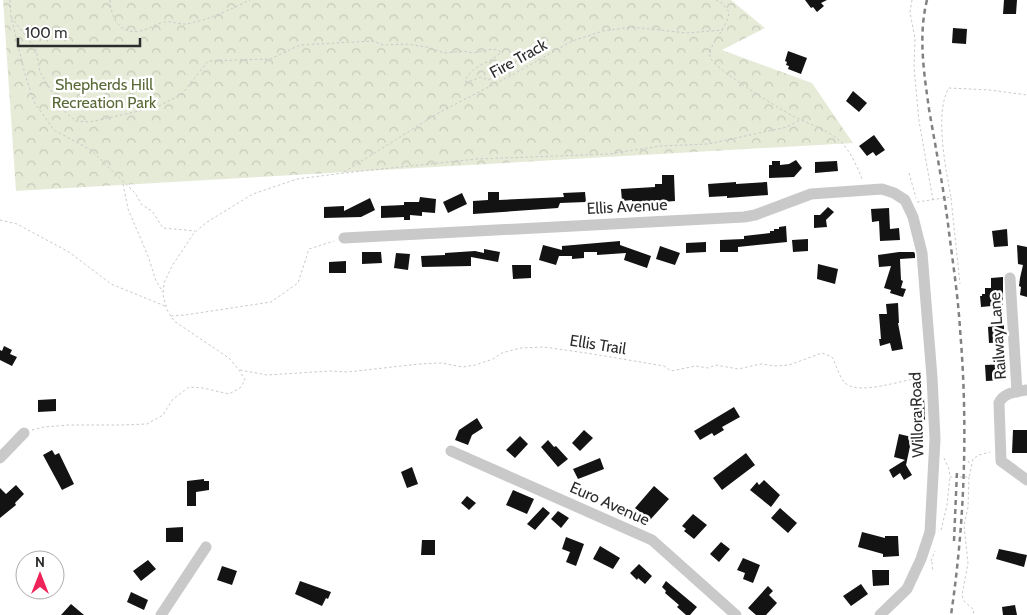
<svg xmlns="http://www.w3.org/2000/svg" width="1027" height="615" font-family="Cabin,sans-serif">
	<defs>
		<pattern id="park-crowns" width="20" height="18" patternUnits="userSpaceOnUse" patternTransform="scale(1.25)"><rect width="20" height="18" fill="#e6ebd8"/><path d="M2 6a3 3 0 1 1 6 0M12 15a3 3 0 1 1 6 0" fill="none" stroke="#c5caba"/></pattern>
	</defs>
	<rect width="100%" height="100%" fill="#fff"/>
	<path fill="url(#park-crowns)" d="M3,0h728l34,28 -43,22 90,33 41,60 -837,48z"/>
	<path fill="#131313" d="M805,0h22l-6,3 3,3 -7,6 -4,-5 -2,1z
		M1004,0h13l-1,14h-13z
		M953,28l14,1 -1,15 -14,-1z
		M788,51l19,7 -6,16 -13,-5 1,-3 -3,-1 1,-3 -2,-1z
		M853,91l14,12 -8,9 -13,-11z
		M874,135l11,15 -9,6 -3,-4 -6,4 -8,-10z
		M796,160l6,8 -8,9 -25,1v-13h3v-4h8v4l9,-1z
		M837,161l1,10 -23,2v-11z
		M662,175h12l1,26 -38,3v-3l-5,1v-2l-10,1 -1,-12 34,-2v-3h7z
		M736,182v2l31,-2 1,13 -41,3v-2l-18,1 -1,-13z
		M488,192h11v8l65,-3 -1,-4 22,-1 1,10 -26,1 -2,5 -85,6v-13l15,-1z
		M462,193l5,11 -19,9 -5,-11z
		M420,197l16,2 -1,14 -13,-1v4l-12,-1v5h-6v-3l-23,1v-12l23,-1v-3h15z
		M370,198l5,12 -14,7 -37,1v-11l20,-1v5z
		M828,207l6,5 -8,8 1,7 -13,1v-13h6z
		M889,208l1,21 9,-1 1,12 -20,1 -1,-20 -7,1 -1,-13z
		M786,226l1,16 -49,5v5h-18v-12l24,-1v-3l26,-3v-2h4v-2h5v-2z
		M1007,229l1,17 -14,1 -2,-16z
		M808,239v12l-15,1 -1,-12z
		M620,241v4l31,11 -4,12 -23,-8 2,-7 -29,2v-3h-13v6l-12,1v-3h-13l-3,9 -17,-5 4,-15 19,5v-4z
		M706,242v10l-20,1v-10z
		M1017,245l10,2v50l-7,-2 1,-8 -2,-1 1,-8 3,-13 -5,-1z
		M660,246l20,7 -5,12 -19,-6z
		M484,249l16,3 -2,10 -27,-5v9l-49,1 -1,-11 24,-1v-2l30,-2 9,2z
		M362,252h19l1,11 -20,1z
		M899,252h15l1,2v4l-15,1 1,21 2,1 -2,7 5,1 -3,8 -13,-4 1,-3 -7,-2 7,-22 -12,1 -1,-12z
		M396,253l14,1 -2,16 -14,-2z
		M346,261v12h-17v-11z
		M818,264l20,5 -3,15 -18,-5z
		M512,265h19v13l-18,1z
		M1003,277v28l-22,2 -1,-11h2v-2h3v-6h6v-10z
		M898,303l1,20h-1l5,26 -11,2 -2,-8 -10,3 -1,-7h2l-2,-25h8l-1,-10z
		M1004,320v22l-15,1 -1,-16 4,-1v-5z
		M4,346l8,4 -2,4 7,3 -5,9 -12,-6v-10l2,1z
		M1005,364v16l-19,1 -1,-16z
		M924,398l1,22 -11,1v-22z
		M56,399v12l-18,1v-12z
		M734,407l6,10 -18,10 2,3 -10,6 -2,-3 -12,7 -6,-9z
		M477,418l6,10 -11,7 -4,10 -13,-5 4,-10z
		M584,430l9,8 -13,13 -8,-8z
		M1013,430h14v23h-15z
		M899,434l13,3 -6,28 6,10 -8,5 -4,-7 -7,5 -4,-8 16,-10 -11,-3z
		M520,436l8,8 -13,14 -9,-8z
		M548,440l6,7 2,-1 12,13 -10,8 -17,-20z
		M52,450l3,5 4,-2 15,31 -12,6 -19,-35z
		M746,453l9,12 -33,25 -9,-12z
		M600,458l4,11 -26,10 -5,-10z
		M412,467l6,17 -11,4 -6,-16z
		M204,479v2h5v9l-13,2v14h-9v-25z
		M764,480l16,15 -9,12 -21,-17 7,-8 2,3z
		M16,485l8,9 -9,9 1,2 -16,13v-30l6,6z
		M654,486l15,13 -19,21 -15,-12z
		M513,490l21,9 -7,15 -21,-9z
		M467,496l9,7 -7,7 -8,-7z
		M543,507l7,6 -15,17 -8,-6z
		M780,508l17,15 -9,10 -17,-15z
		M558,511l11,7 -8,10 -10,-9z
		M693,514l14,11 -13,14 -10,-8 2,-2 -4,-3z
		M183,527v15h-17v-14z
		M862,532l23,6v-2h13l1,20 -16,1v-3l-25,-7z
		M566,537l18,7 -8,22 -10,-4 4,-10 -8,-3z
		M422,540h13v15h-14z
		M721,542l9,7 -11,13 -9,-8z
		M600,546l20,12 -7,11 -20,-10z
		M999,549l28,6 -3,12 -28,-8z
		M743,558l17,7 -7,18 -10,-4 2,-6 -8,-3z
		M148,560l8,9 -15,12 -8,-10z
		M639,564l13,12 -7,8 -7,-6 -1,2 -7,-7z
		M222,566l15,5 -5,14 -15,-5z
		M872,570h17v15l-16,1z
		M300,581l31,11 -3,7 -2,-1 -4,8 -27,-12z
		M666,581l31,26 -7,8h-4l-9,-8 2,-2 -14,-12 1,-2 -4,-4z
		M861,584l7,10 -17,12 -8,-10z
		M768,586l5,5 -4,4 8,8 -11,12h-10l-8,-7z
		M131,592l17,8 -4,10 -17,-8z
		M71,604l13,11h-23z
		M1015,605l2,10h-14l-1,-8z"/>
	<g fill="none" stroke-linecap="round" stroke-linejoin="round">
		<path stroke="#c9c9c9" stroke-width="1" stroke-dasharray="2.5 2.5" stroke-linecap="butt" d="M10,0l1,17 14,57 9,28 20,28 37,20 44,43 7,12 10,6 11,17 32,3
			M110,0c1,17 9,35 30,31 9,-1 16,-8 25,-9 7,-1 13,2 19,2 21,-2 47,-15 66,-24
			M716,0l7,4 6,8c-1,16 -22,34 -19,45 4,12 67,50 81,58 15,8 35,14 48,25 11,10 18,26 23,39
			M912,0l-2,12 5,27 -1,28 5,54 14,79
			M11,17l25,32 4,23 10,17 16,24 10,8 14,1 67,-15 25,-13 26,-33 62,-2 30,-14 73,-4 10,4 22,-1 22,3 17,6 19,-2 10,2 19,-4 6,1 3,2c-10,12 -28,11 -36,29l3,1 13,-5 7,3 46,-22 5,2
			M344,172l96,-60 74,-38 58,-33 31,-10 28,-4 56,6 36,-3
			M909,173l7,25
			M123,184l5,25 20,47 8,25 7,11
			M951,198l9,86
			M917,202l34,-5c-5,-27 -17,-85 -2,-109l41,2 37,5
			M0,220l17,4 52,28 42,32 54,22
			M171,316l14,-1 86,-13 27,-19 11,-34 25,-8
			M240,370l27,5 63,-4 18,1 71,-8 22,-1 22,4 12,-2 18,-6 9,-6 18,-5 24,-1 49,7 71,12 7,5 25,-5 12,2 8,-3 22,4 23,-5 15,2 13,-1 33,-12 10,4c4,7 7,19 12,25 13,15 60,-3 77,-4
			M32,430l12,-3 25,-2h53l25,-1 16,-9 10,-16 16,-12 14,1 26,6 11,-6 5,-8 -6,-10 -10,-12 -55,-37 -7,-11 -4,-15 1,-12 8,-17 22,-33 13,-11 46,-28 44,-15 47,-6 133,-14 132,-5 51,-8 48,-2 79,-17 13,-7
			M944,458l5,11 1,8h19l4,-18 6,-4 11,-3
			M968,461l2,3
			M969,477l-1,30 -4,19 4,37 -6,32 2,6 10,9 -1,5
			M941,530l6,-25 3,-28
			M931,561l4,-10
			M932,562l1,10"/>
		<path stroke="#c9c9c9" stroke-width="11" d="M344,238l400,-21 11,-2 56,-21 71,-5 12,4 11,7 8,17 9,36 10,124 3,62 -5,93 -9,27 -14,30 -27,26
			M1010,278l7,114
			M1027,390c-11,2 -23,2 -28,13l2,58 26,19
			M451,451l201,89 84,75
			M0,458l24,-25
			M161,615l45,-68"/>
		<path stroke="#818181" stroke-width="2.5" stroke-dasharray="5 4" stroke-linecap="butt" d="M927,0c-9,36 -3,73 2,109 7,41 15,81 20,123 4,32 9,64 11,97 8,95 5,191 -9,286
			M954,541l3,-70"/>
	</g>
	<g text-anchor="middle" stroke-width="5" stroke-linejoin="round" paint-order="stroke">
		<g font-size="16" fill="#2c2c2c" stroke="#fff">
			<text transform="translate(518 58) rotate(-29)" y="6">Fire Track</text>
			<text transform="translate(627 206) rotate(-3)" y="6">Ellis Avenue</text>
			<text transform="translate(997 336) rotate(-94)" y="6">Railway Lane</text>
			<text transform="translate(598 344) rotate(9)" y="6">Ellis Trail</text>
			<text transform="translate(916 415) rotate(-92)" y="6">Willora Road</text>
			<text transform="translate(610 503) rotate(24)" y="6">Euro Avenue</text>
		</g>
		<g font-size="16" fill="#596a37" stroke="#fff">
			<text x="104" y="90">Shepherds Hill<tspan x="104" dy="18">Recreation Park</tspan></text>
		</g>
	</g>
	<g transform="translate(40 575)"><circle r="24" fill="#ffffff" stroke="#ababab"/>
	<path d="M0-4L9 19L0 12L-9 19Z" fill="#ef2259"/>
	<text y="-8" font-size="14" font-weight="bold" text-anchor="middle" fill="#2c2c2c">N</text>
	</g>
	<path d="M18 38v8h122v-8" fill="none" stroke="#2c2c2c" stroke-width="2.5"/>
	<text x="25" y="38" font-size="15" fill="#2c2c2c" stroke="#ffffff" stroke-width="4" paint-order="stroke">100 m</text>
</svg>
